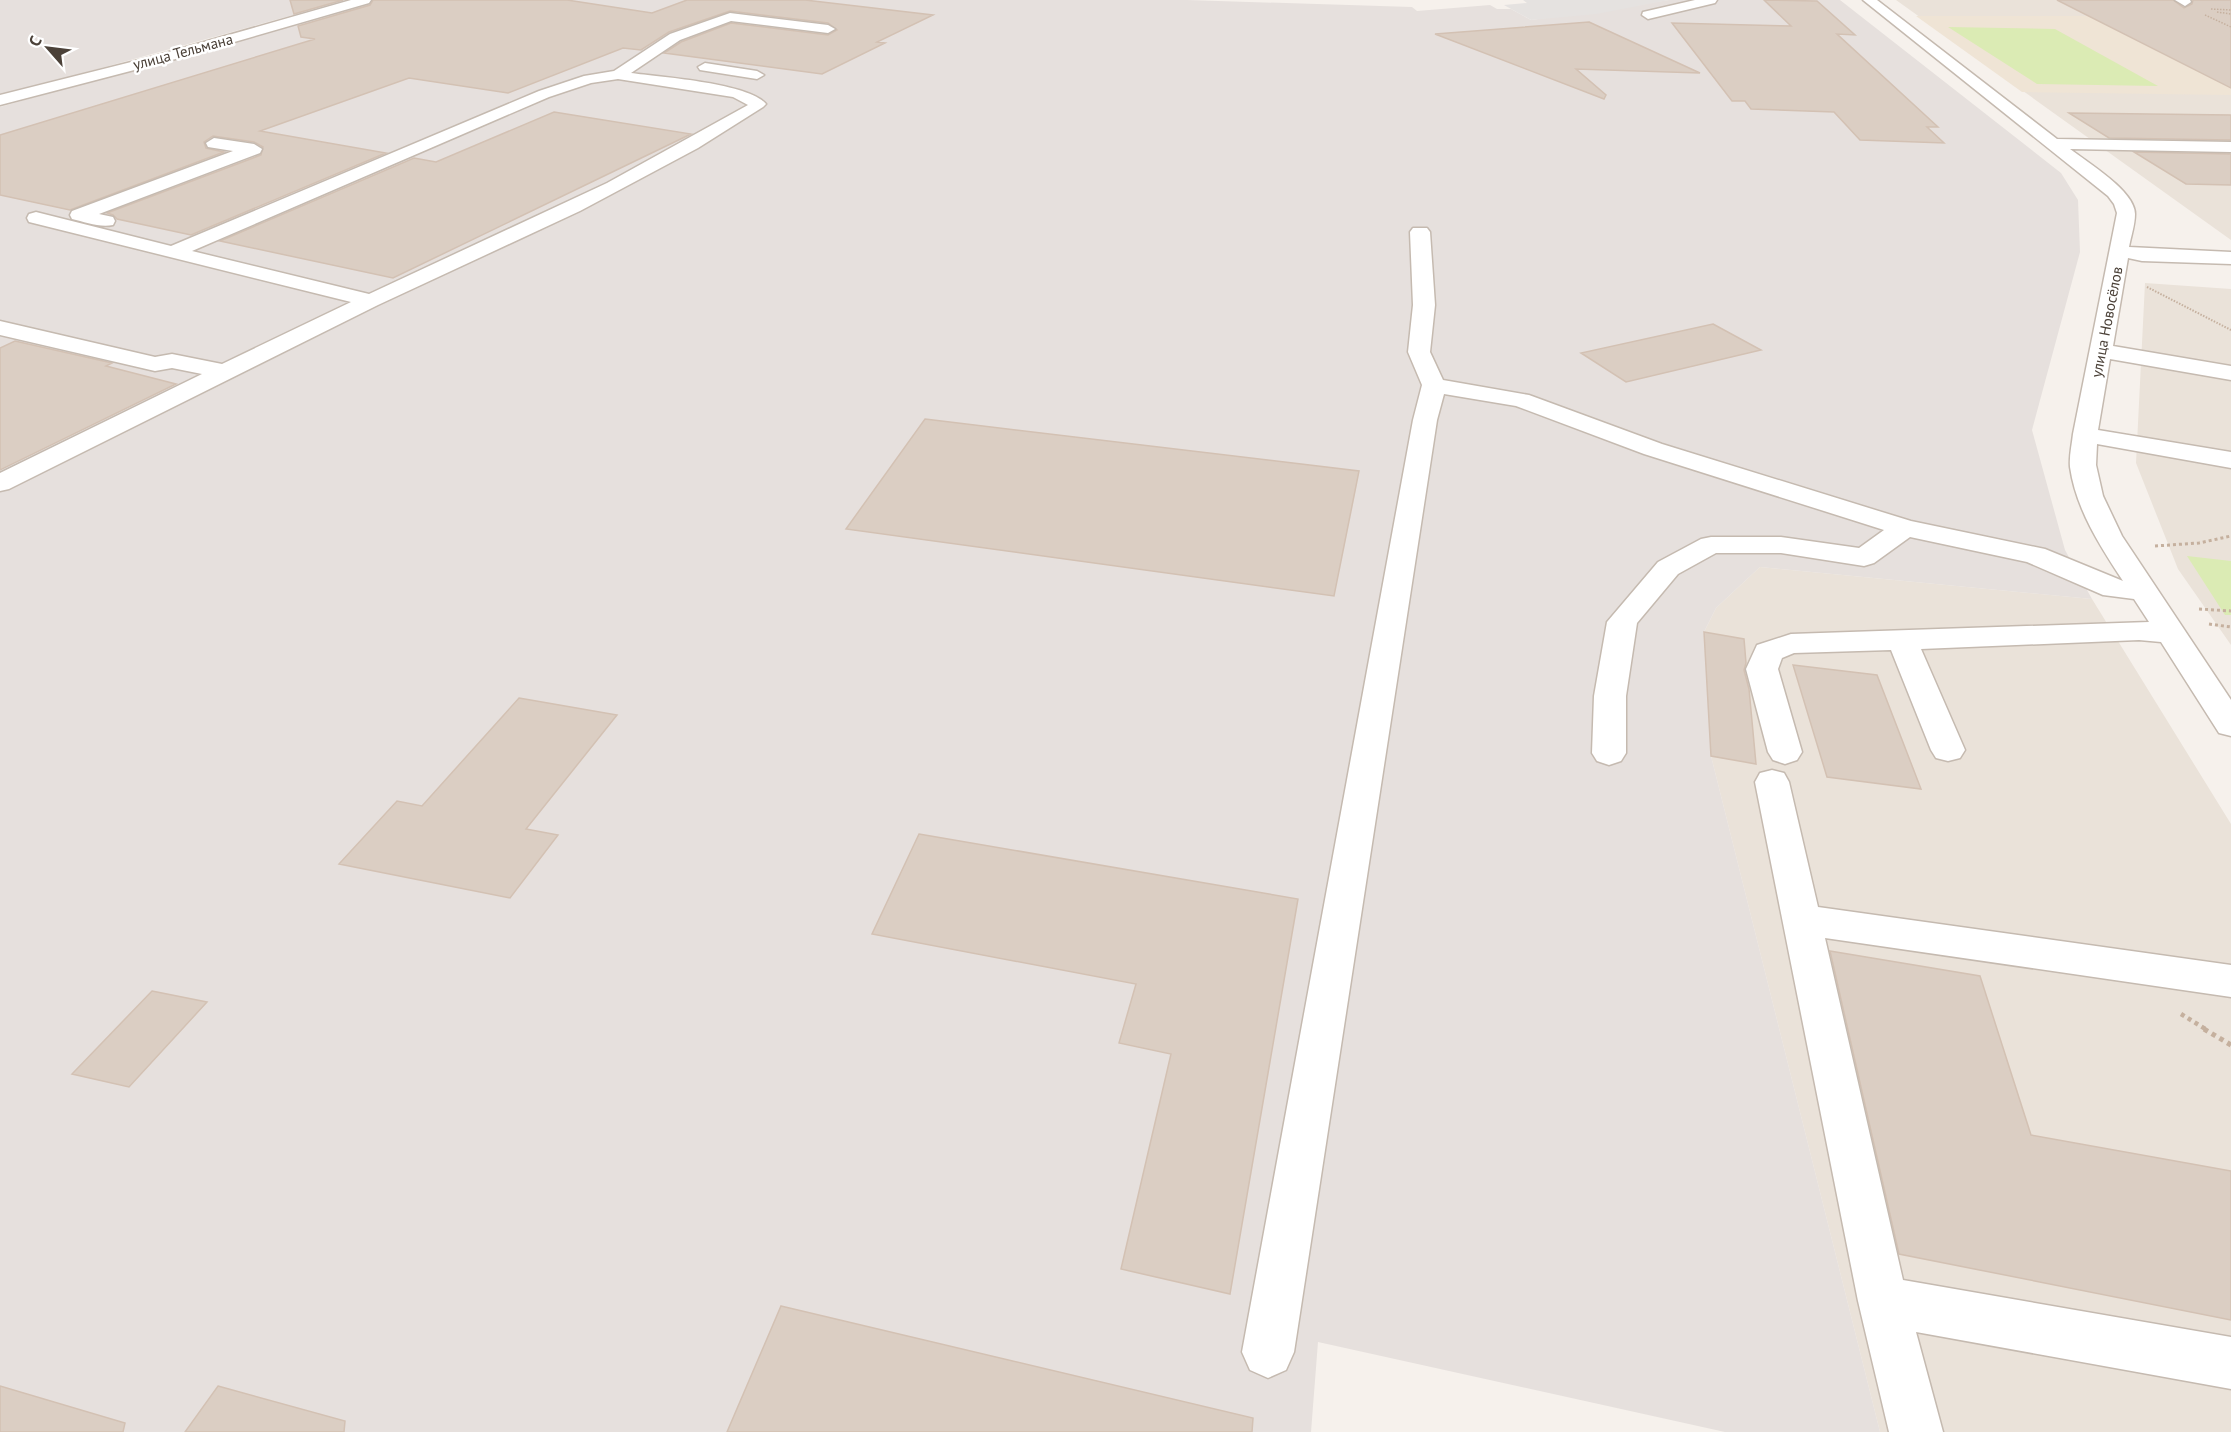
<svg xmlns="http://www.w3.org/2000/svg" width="2231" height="1432" font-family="'PT Sans',sans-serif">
	<rect width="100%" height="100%" fill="#f6f1ec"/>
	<path fill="#eae2d9" d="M1896,0h335v240z
		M2145,283l86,6v356l-53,-76 -42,-106z
		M1760,567l332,32 139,225v608h-351l-169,-676 -7,-124 12,-24z"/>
	<path fill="#e6e0dd" d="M0,0h347l-347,96z
		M380,0h807l225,7 5,4 73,-6 7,4h14l20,11 138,-20h171l221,173 17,27 2,52 -48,178 33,120 27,49 -332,-32 -44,41 -12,24 7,124 169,676h-155l-407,-90 -7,90h-1311v-1325z"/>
	<path fill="#efe4d5" d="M1916,16h285l30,14v65l-209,-3z"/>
	<path fill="#dbebb4" d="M1948,27l107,2 103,57 -121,-2z
		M2187,556l44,5v54h-6z"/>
	<path fill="#e5e2e0" d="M1523,0h146l-73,14 -65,6 -27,-15 23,-2z"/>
	<path fill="#dbcec3" stroke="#d3c1b3" stroke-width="1.5" d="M290,0h53l-49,14z
		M373,0h194l85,13 35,-13h118l128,15 -56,27 8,1 -63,31 -158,-21 17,-11 50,-19 97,12 9,-5 -9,-7 -98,-12 -61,21 -28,18 -18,-2 -115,45 -99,-15 -149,53 126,22 -195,82 -74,-16 -4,-4 -6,-2 154,-58 2,-8 -9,-5 -41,-6 -9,6 2,6 18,4 -154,58 -70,-15v-60l315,-96 -14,-2 -3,-11 72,-21z
		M1764,0l53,1 38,34 -18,-1 101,93h-11l17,16 -84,-3 -26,-28 -83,-3 -6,-8h-13l-60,-78 119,3z
		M2057,0h116l11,8 8,-4 1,-4h38v88z
		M1589,22l111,51 -124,-4 30,26 -2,4 -169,-65z
		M554,112l137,22 -298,144 -173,-37 194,-83 22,4z
		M2069,113l162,2v25l-122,-2z
		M2134,152l97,2v31l-45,-1z
		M1713,324l48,26 -135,32 -45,-29z
		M15,341l97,22 -6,3 70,18 -176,86v-122z
		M925,419l434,52 -25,125 -488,-67z
		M1704,632l40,7 2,24 -2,7 5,19 7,75 -45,-8z
		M1793,665l84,10 44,114 -94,-12z
		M519,698l98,17 -91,114 32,6 -48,63 -171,-34 58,-63 25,5z
		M919,834l379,65 -68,395 -109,-25 50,-215 -52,-11 17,-59 -264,-50z
		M1830,951l150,25 51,159 200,36v149l-332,-66z
		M152,991l55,11 -78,85 -57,-13z
		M781,1306l472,112 -1,14h-525z
		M0,1386l125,37 -2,9h-123z
		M218,1386l127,35 -1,11h-159z"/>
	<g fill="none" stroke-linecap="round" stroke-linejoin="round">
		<defs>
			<path id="minor" d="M351,0h20l-2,3 -204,59 -165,43v-10l155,-39z
				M1695,0h22l-2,3 -67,16 -6,-4 1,-3z
				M1863,0h14l180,139 174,3v10l-161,-3c17,13 65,42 65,65 0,11 -4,22 -6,33l102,5v12l-89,-3 -14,-3 -15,88 118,20v14l-121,-21 -12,71 133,22v16l-134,-24 -1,21 7,31 19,40 109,164v36l-12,-3 -58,-91 -22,-2 -218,9 44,101 -5,8 -12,3 -12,-3 -5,-8 -40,-100 -97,3 -12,5 -4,11 24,83 -5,8 -12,4 -12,-4 -5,-8 -22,-83 11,-24 34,-11 358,-12 -15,-23 -31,-4 -76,-33 -117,-25 -36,26 -10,3 -83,-13h-65l-38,21 -41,49 -11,73v57l-5,8 -12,4 -12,-4 -5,-8 2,-57 13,-74 51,-60 43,-23 10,-2h70l78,11 25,-18 -240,-76 -128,-48 -72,-12 -7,26 -143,932 -8,18 -18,8 -18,-8 -8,-18 171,-932 9,-35 -14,-33 5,-47 -3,-73 3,-4h14l3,4 5,73 -5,47 13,28 86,15 133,49 249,77 134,28 78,32c-23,-35 -47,-72 -53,-114 -1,-11 2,-23 3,-33l44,-221 -3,-9 -6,-8z
				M2175,0h15l1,2 -6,4z
				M730,13l98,12 7,4 -7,4 -97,-12 -51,19 -49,33c29,4 118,10 135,31l-3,3 -65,41 -118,63 -202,94 -369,184 -9,2v-18l202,-99 -30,-6 -17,3 -155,-36v-14l155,36 17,-3 50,10 129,-62 -322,-80 -2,-4 2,-4 7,-2 135,34 368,-155 45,-15 30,-5 56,-37zM618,79l115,18 15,8 -141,78 -238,111 -177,-43 357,-154 42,-14z
				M705,63l52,8 7,4 -7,4 -57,-9 -2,-3z
				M214,138l40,6 8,5 -2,4 -161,61 14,3 2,4 -2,4c-13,3 -28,-3 -41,-6l-2,-4 2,-4 161,-60 -25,-4 -2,-4z
				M1772,770l12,3 5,9 29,125 413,58v32l-406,-59 78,342 328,57v52l-315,-57 27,100h-54l-31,-131 -103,-519 5,-9z"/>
		</defs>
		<use href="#minor" stroke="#c5bab0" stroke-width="3"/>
		<path stroke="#c5b09e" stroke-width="1.5" stroke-dasharray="1.5 1.5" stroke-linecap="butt" d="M2211,9l20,1
			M2217,12l14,2
			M2205,15l26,12"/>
		<path stroke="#c5b09e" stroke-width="2" stroke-dasharray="1.5 1.5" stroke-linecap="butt" d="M2147,287l84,43"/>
		<path stroke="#c5b09e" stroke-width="3" stroke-dasharray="3 3" stroke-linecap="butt" d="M2155,546l44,-3 32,-7
			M2199,609l32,2
			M2209,624l22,3"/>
		<path stroke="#c5b09e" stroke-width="4.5" stroke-dasharray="4 4" stroke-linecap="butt" d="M2181,1014l26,16"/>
		<path stroke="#c5b09e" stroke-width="5" stroke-dasharray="4.5 4.5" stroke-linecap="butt" d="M2204,1029l27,16"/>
		<use href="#minor" fill="#fff" fill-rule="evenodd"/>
	</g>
	<g text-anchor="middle" stroke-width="5" stroke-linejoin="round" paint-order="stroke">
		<g font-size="15" fill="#4b4138" stroke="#fff">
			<text transform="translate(183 52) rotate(-15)" y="5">улица Тельмана</text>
			<text transform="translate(2107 322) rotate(-79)" y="5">улица Новосёлов</text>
		</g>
	</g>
	<g transform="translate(48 48) rotate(298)" stroke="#ffffff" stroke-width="4.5" paint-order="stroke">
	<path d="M0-4.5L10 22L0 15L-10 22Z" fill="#4b4138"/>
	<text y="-9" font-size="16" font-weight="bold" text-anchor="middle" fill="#4b4138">С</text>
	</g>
</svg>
